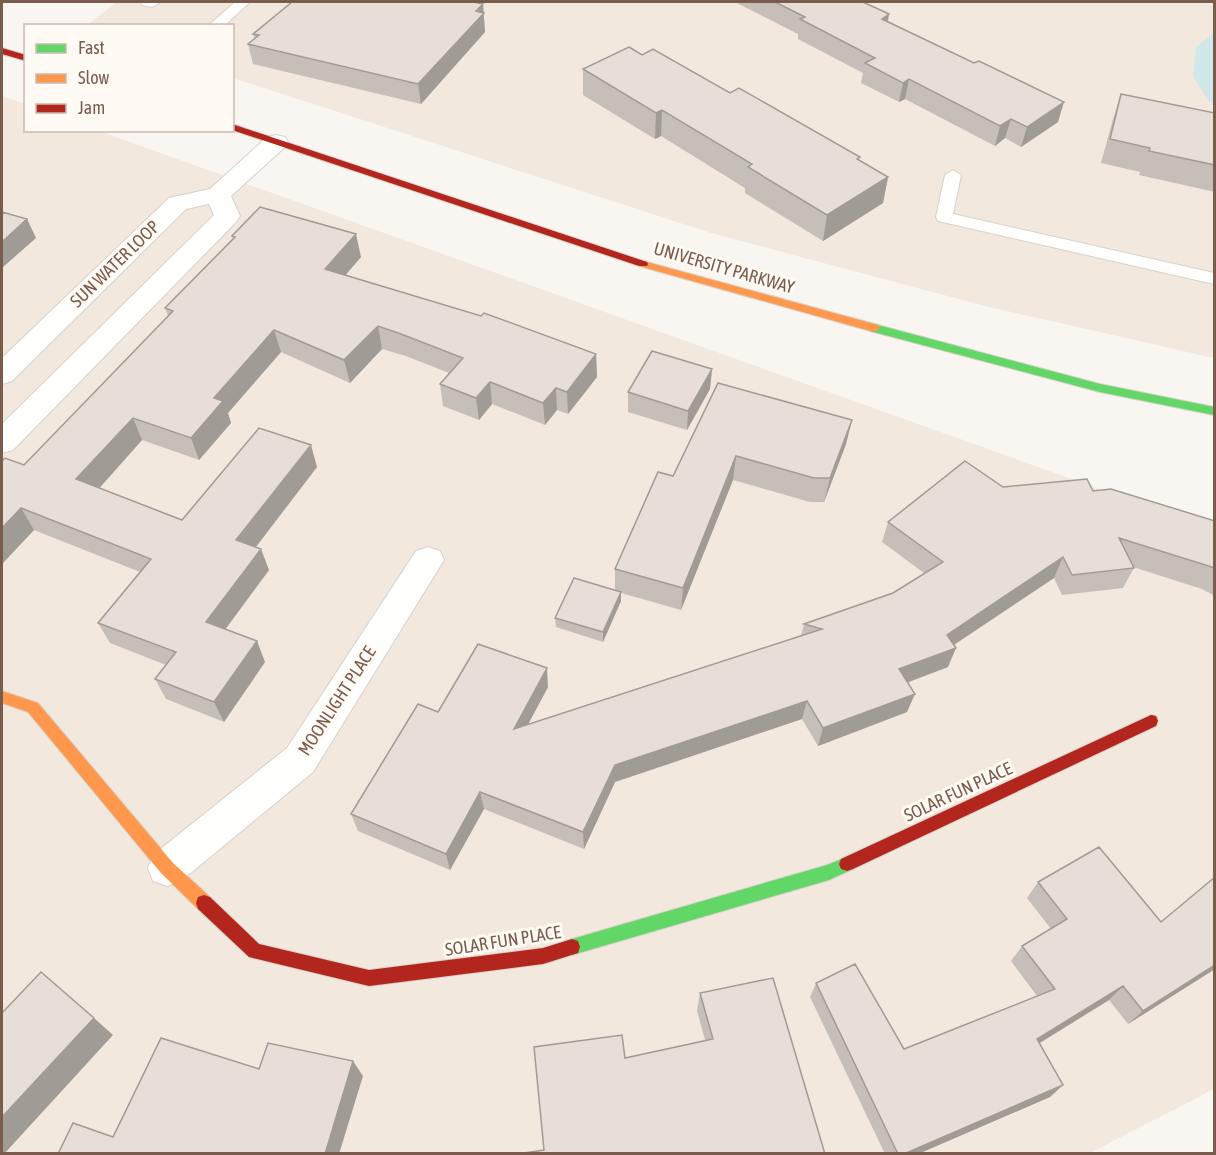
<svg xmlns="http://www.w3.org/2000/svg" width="1216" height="1155" font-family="'Asap Condensed',sans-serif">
	<rect width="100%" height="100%" fill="#f9f5f0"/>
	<path fill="#f2e8de" d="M117,2h1097v356l-229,-52 -274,-73 -478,-155 -1,-52h-146z
		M2,96l23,8 1,26 73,1 1115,399v559l-124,64h-1088z"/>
	<path fill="#d0e8ea" d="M1214,33v71l-4,-1 -17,-27 3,-29z"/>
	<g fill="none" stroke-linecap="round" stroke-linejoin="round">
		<defs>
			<path id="lane" d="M140,2h18l1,1 -7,4 -10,-2z
				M235,2h15l-26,24h-16z
				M953,170l8,5 -8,39 261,59v11l-276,-63 -2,-4 9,-42z"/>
			<path id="street" d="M276,135l9,2 3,5 -3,5 -54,49 9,20 -4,6 -223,228 -11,3v-29l212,-209 -5,-11 -23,5 -174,172 -10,3v-26l167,-160 41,-9 57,-52z
				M428,547l12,4 4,9 -131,212 -132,109 -14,5 -14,-5 -5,-13 5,-13 134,-107 129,-197z"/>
			<path id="fast" d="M874,324l226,60 114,23v8l-114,-23 -230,-61v-6z
				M847,857l6,2 2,5 -2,5 -24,11 -257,75 -6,-2 -2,-6 2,-6 6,-2 255,-74z"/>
			<path id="slow" d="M643,261l235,64 2,3 -6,4 -235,-66 -1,-2z
				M2,691l36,12 135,160 37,34 2,6 -2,6 -6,2 -6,-2 -37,-36 -133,-161 -26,-9z"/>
			<path id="jam" d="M2,48l24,7v6l-24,-7z
				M232,124l415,138 1,2 -1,2h-8l-407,-136z
				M1151,715l5,1 2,5 -2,5 -303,143 -6,2 -6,-2 -2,-5 2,-5z
				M204,895l6,2 49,47 110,26 174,-22 29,-9 6,2 2,6 -2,6 -35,11 -174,22 -120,-29 -51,-48 -2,-6 2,-6z"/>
		</defs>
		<use href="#lane" stroke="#d7d1cb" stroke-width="2"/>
		<use href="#street" stroke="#d7d1cb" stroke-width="2"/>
		<use href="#fast" stroke="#d9d2cb" stroke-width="2"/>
		<use href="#slow" stroke="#d9d2cb" stroke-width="2"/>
		<use href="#jam" stroke="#d9d2cb" stroke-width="2"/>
		<use href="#lane" fill="#fefefd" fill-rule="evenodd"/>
		<use href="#street" fill="#fefefd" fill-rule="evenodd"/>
		<use href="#fast" fill="#63d668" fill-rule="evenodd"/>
		<use href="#slow" fill="#ff974d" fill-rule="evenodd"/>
		<use href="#jam" fill="#b3261e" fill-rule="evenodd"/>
	</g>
	<path fill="#c6bfb9" d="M733,2h130l26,12 -1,7 170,101 -37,25 -16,-9 -10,8 -90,-47 -6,3 -38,-19 2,-10 -65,-34v-5l-61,-31z
		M483,4l2,28 -64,72 -168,-40 -5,-20 7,-5 -2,-5z
		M642,55l88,38 130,64 -1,3 29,17 -5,26 -60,38 -78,-48v-5l-84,-52 -6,3 -72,-44v-26z
		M1121,94l94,19v79l-76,-17 1,-3 -39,-9 12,-44z
		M232,236l129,21 -16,18 251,79 1,23 -29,37 -11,-4 -12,15 -53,-21 -13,16 -36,-14 -3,-22 9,-11 -43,-17 -24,-7 -32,34 -69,-31 -53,61 3,10 -32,37 -57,-20 -43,48 83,32 135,-53 -61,80 13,23 -44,60 40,32 -41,60 -58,-23 -11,-20 11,-14 -56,-22 -12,-20 42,-51 -106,-42 -32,34v-103l22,4 144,-149 -3,-8 68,-69z
		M712,369l-2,20 -23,41 -59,-18v-20z
		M852,420l-6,24 -22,58h-14l-77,-22 -52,130 -60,-17v8l-18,41 -47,-15 -1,-9 60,-28v-21l58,-93z
		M1003,487l90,4 122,30v75l-13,-7 -69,-22 1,1 -11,20 -61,7 -8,-17 -100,67 -6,22 -41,16v29l-89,34 -16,-27 -187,63 -31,67 -100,-40 -34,61 -92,-39 -7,-17 87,-102 110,-25 -20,37 273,-88 3,-12 89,-31 31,-20 -42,-31 6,-20z
		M1215,877v92l-87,55 -19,-24 -69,43 23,42 -13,12 -132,57h-33l-75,-157 6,-14 88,66 133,-53 -26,-35 11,-15 29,-17 -24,-31 11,-16 123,40z
		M700,993l125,161 -281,-4 81,-92 80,-18 -8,-29z"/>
	<path fill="#a19b96" d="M483,4l2,28 -64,72 -3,-20z
		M889,14l-4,20 -3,-15z
		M909,79l-4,20 -6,3 4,-19z
		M1064,102l-6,20 -37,25 6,-20z
		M662,110l-1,26 -6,3 1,-26z
		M1011,119l-6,19 -10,8 5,-20z
		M888,177l-5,26 -60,38 4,-26z
		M27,219l9,19 -34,30v-26z
		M356,234l5,23 -30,35 -6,-23z
		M378,326l4,23 -32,34 -6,-23z
		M274,330l7,22 -53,61 3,10 -32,37 -8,-22 23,-40z
		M596,354l1,23 -29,37 -1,-22z
		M712,369l-2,20 -23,41 1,-19z
		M490,382l2,22 -13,16 -3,-22z
		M556,388l1,22 -12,15 -2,-22z
		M133,418l9,22 -54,61 -12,-22z
		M852,420l-6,24 -22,58 6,-24z
		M311,445l6,22 -72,94 -9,-21z
		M736,456l-3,24 -52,130 2,-22z
		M21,508l13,22 -32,34v-36z
		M261,549l8,21 -54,73 -9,-21z
		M1063,557l-9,21 -114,76 16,-6 -8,19 -56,21 7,-19 48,-34z
		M621,592v9l-18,41v-10z
		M257,641l8,21 -41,60 -10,-20z
		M547,668l1,19 -32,60 -2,-18z
		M915,694l-8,18 -89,34 5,-18z
		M807,701l-5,18 -187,63 -31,67 -1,-17 32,-67z
		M480,792l4,17 -34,61 -4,-16z
		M1215,965v4l-87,55 15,-13z
		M1123,986l-14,14 -84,52 12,-13z
		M94,1018l19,17 -109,119h-2v-37z
		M353,1061l10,15 -24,78h-14z
		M1063,1085l-13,12 -132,57h-14z"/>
	<path fill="#e6ded7" stroke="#a19b96" stroke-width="1.5" d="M292,2h182l9,2 -7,7 8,2 -66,71 -170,-40 11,-9 -6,-1z
		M775,2h88l26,12 -7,5 92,44 5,-2 85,41 -37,25 -16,-8 -11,7 -91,-47 -6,4 -38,-20 10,-5 -75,-39 5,-2z
		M629,47l13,8 11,-6 77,44 9,-5 121,69 -3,2 31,18 -61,38 -79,-48 4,-3 -90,-54 -6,3 -73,-44z
		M1121,94l94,19v52l-66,-14 1,-3 -40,-9z
		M260,207l96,27 -31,35 156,47 3,-3 112,41 -29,38 -11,-4 -13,15 -53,-21 -14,16 -36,-14 23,-26 -62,-24 -23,-8 -34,34 -70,-30 -60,68 9,3 -32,37 -58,-20 -57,61 106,41 77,-92 52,17 -75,95 25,9 -55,73 51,19 -43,61 -59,-23 21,-27 -78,-29 53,-64 -130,-51 -19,20v-67l3,-3 19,7 149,-154 -8,-3 70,-71 -3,-1z
		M2,212l25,7 -25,23z
		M652,351l60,18 -24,42 -60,-19z
		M718,383l134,37 -22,58h-16l-78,-22 -53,132 -68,-19 43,-97 15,4z
		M965,461l38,26 84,-8 6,12 18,-2 104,32v47l-96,-30 15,30 -62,7 -9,-18 -116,78 9,13 -57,21 16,25 -92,34 -16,-27 -192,64 -32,67 -103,-40 -34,62 -95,-40 67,-110 20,8 40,-68 69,24 -33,61 308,-100 -18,-5 89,-31 50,-31 -55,-40z
		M574,578l47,14 -18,40 -48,-14z
		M1099,847l62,75 54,-45v88l-72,46 -20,-25 -86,53 26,46 -159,69h-6l-82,-171 39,-19 49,85 151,-60 -33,-43 45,-27 -29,-37z
		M41,972l53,46 -92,99v-104z
		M773,978l52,176h-308l27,-4 -10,-103 88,-12 3,23 88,-19 -13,-46z
		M161,1038l98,31 9,-26 85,18 -28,93h-267l15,-31 40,14z"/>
	<g text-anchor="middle" stroke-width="6" stroke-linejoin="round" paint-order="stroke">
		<g font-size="18" fill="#7a5c4d" stroke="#fffaf3">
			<text transform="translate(115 264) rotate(-44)" y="6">SUN WATER LOOP</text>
			<text transform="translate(724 268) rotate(16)" y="6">UNIVERSITY PARKWAY</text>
			<text transform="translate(337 701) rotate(-57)" y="6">MOONLIGHT PLACE</text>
			<text transform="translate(958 792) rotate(-25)" y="6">SOLAR FUN PLACE</text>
			<text transform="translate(503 941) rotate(-9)" y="6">SOLAR FUN PLACE</text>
		</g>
	</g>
	<rect width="1216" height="1155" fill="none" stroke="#7a5c4d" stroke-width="6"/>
	<rect x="24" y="24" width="210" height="108" fill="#fffaf3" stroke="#cabbb1" stroke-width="1.5"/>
	<rect x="36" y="44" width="30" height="9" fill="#63d668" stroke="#cabbb1" stroke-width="1.5"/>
	<text x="78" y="54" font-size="18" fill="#7a5c4d">Fast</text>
	<rect x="36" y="74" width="30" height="9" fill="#ff974d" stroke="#cabbb1" stroke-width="1.5"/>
	<text x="78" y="84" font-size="18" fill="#7a5c4d">Slow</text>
	<rect x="36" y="104" width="30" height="9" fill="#b3261e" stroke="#cabbb1" stroke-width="1.5"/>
	<text x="78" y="114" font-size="18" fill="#7a5c4d">Jam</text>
</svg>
